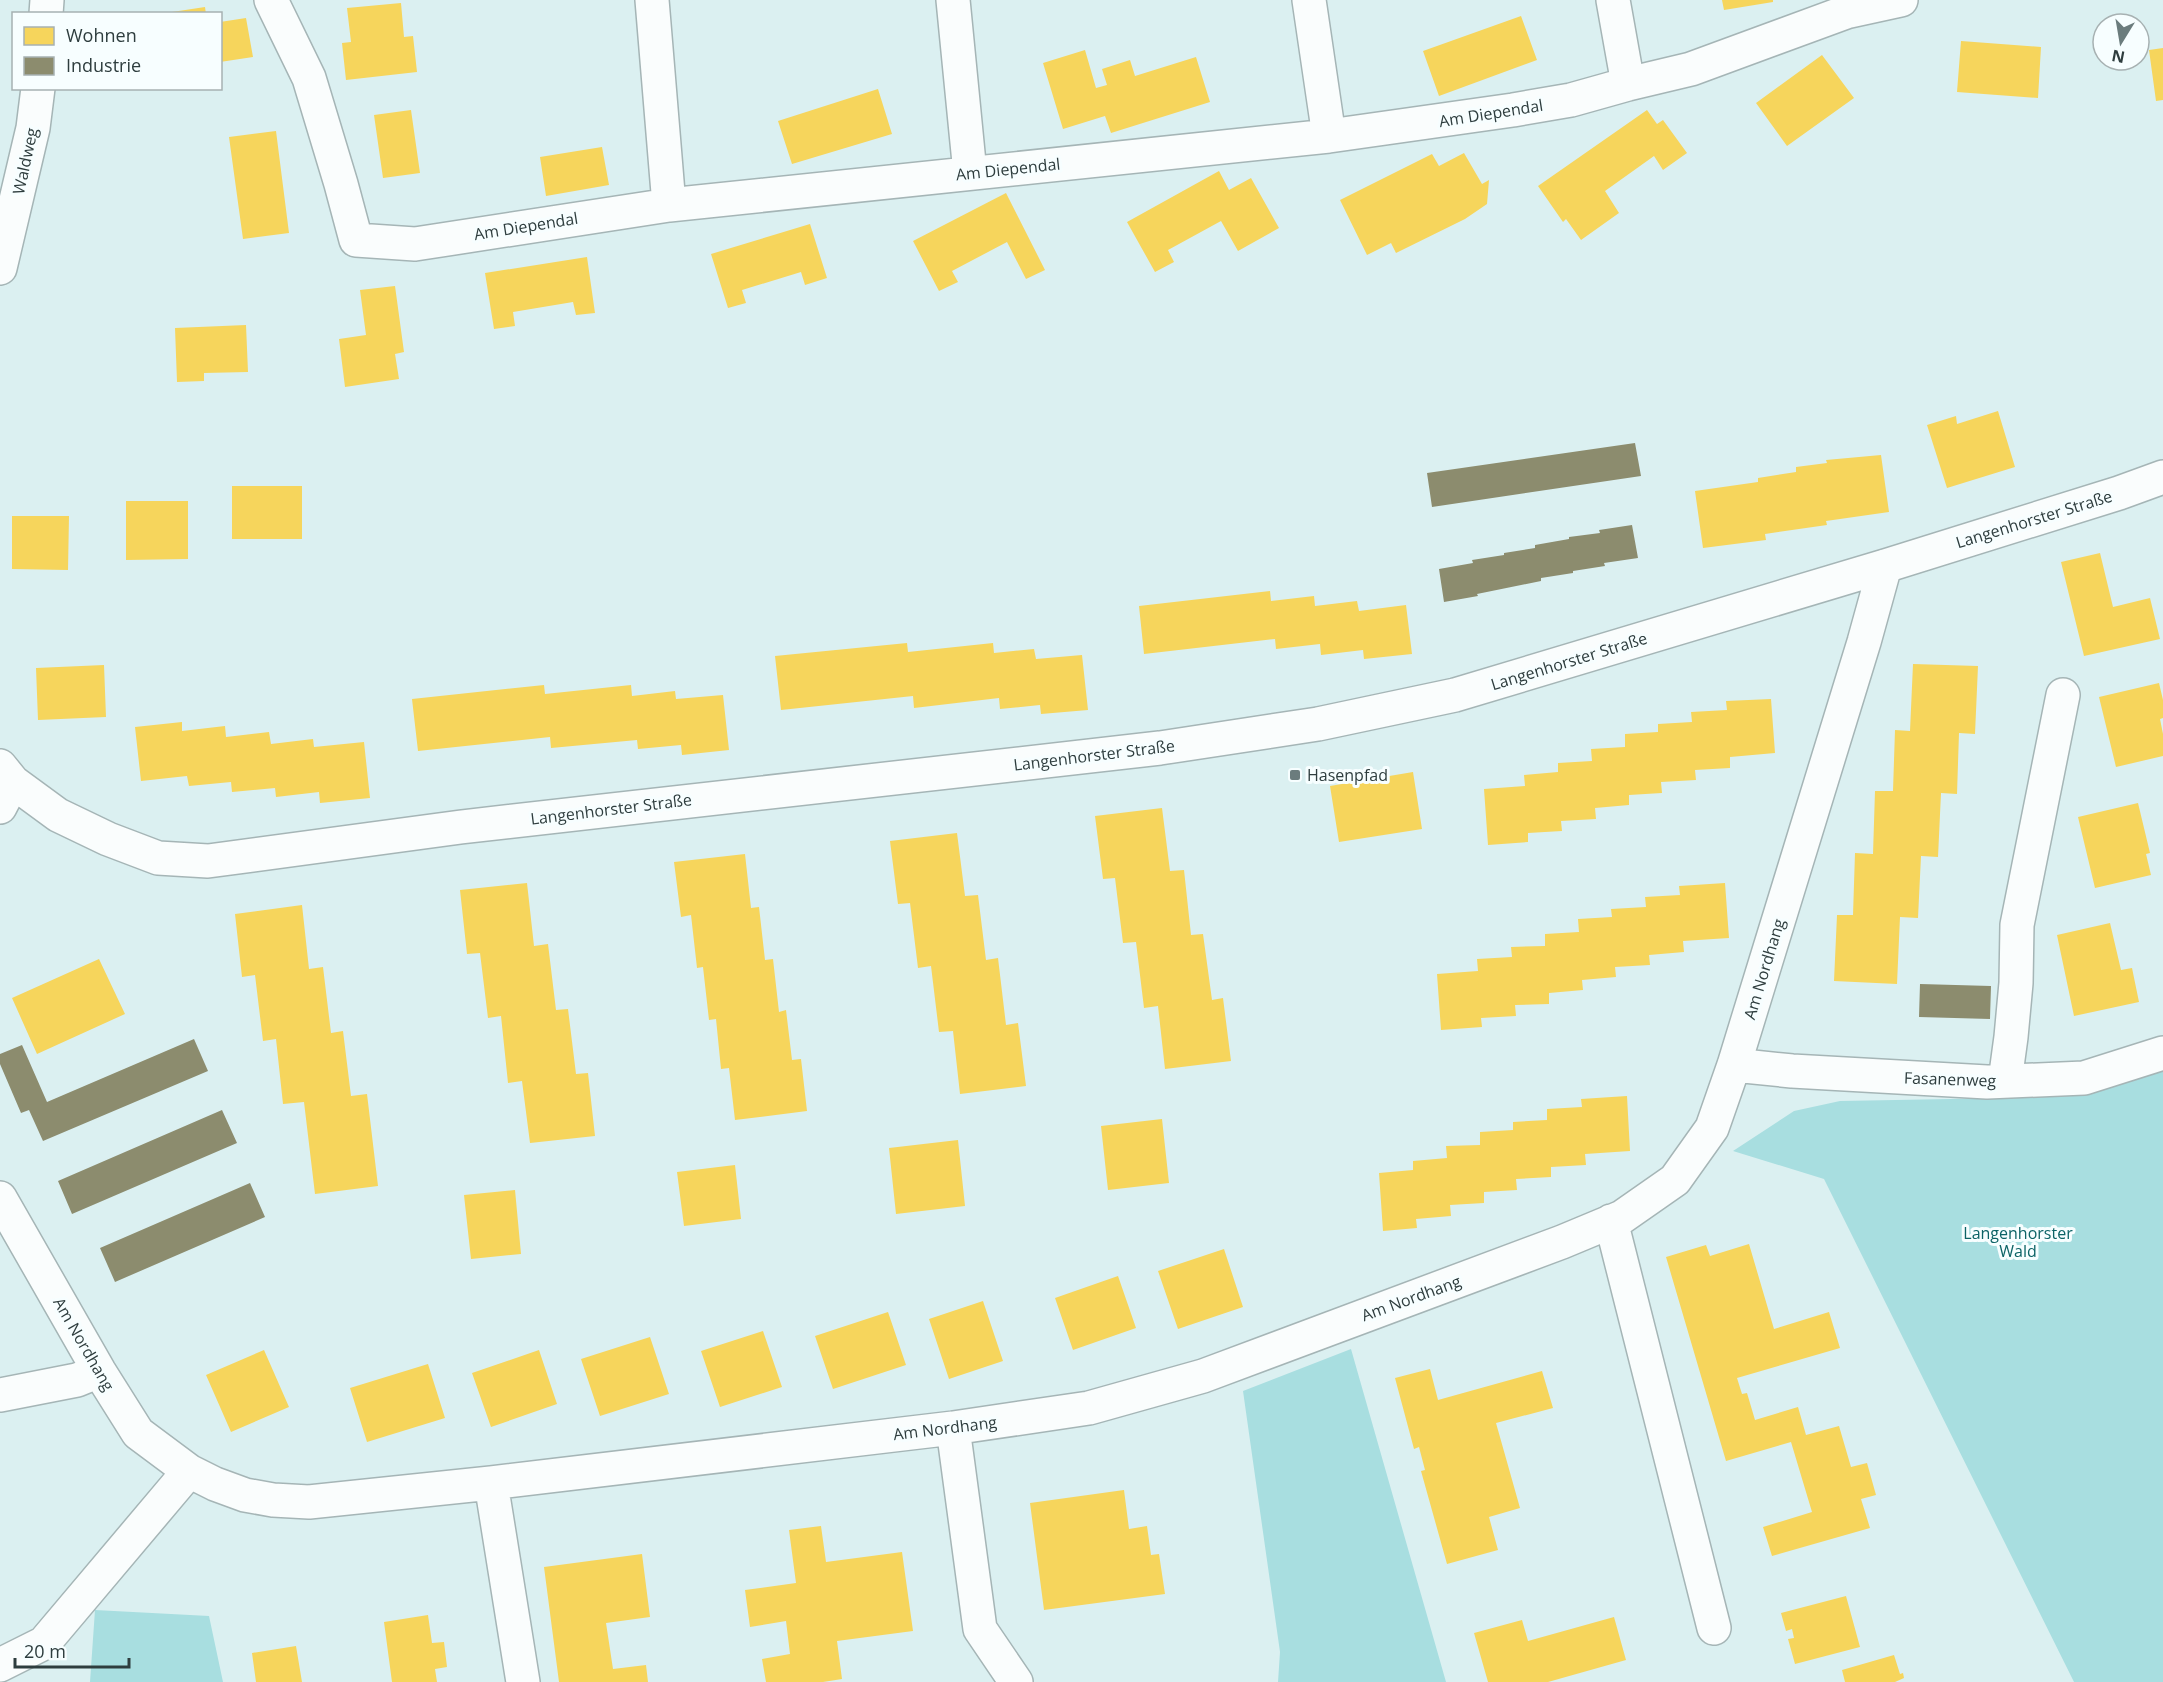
<svg xmlns="http://www.w3.org/2000/svg" width="2163" height="1682" font-family="'Open Sans',sans-serif">
	<rect width="100%" height="100%" fill="#dbf0f1"/>
	<path fill="#a8dee0" d="M2163,1069v613h-89l-250,-503 -91,-28 61,-40 46,-10 166,-3z
		M1351,1349l95,333h-168l2,-30 -37,-261z
		M95,1610l114,6 14,66h-133z"/>
	<path fill="#f6d55c" d="M1722,0h51v2l-49,8z
		M401,3l3,34 9,-1 4,36 -71,8 -4,-37 9,-1 -4,-34z
		M205,7l1,7h-34v-2z
		M1521,16l16,44 -98,36 -16,-45z
		M246,18l7,39 -33,5v-40z
		M1961,41l80,6 -3,51 -81,-6z
		M2163,48v52l-7,1 -7,-51z
		M1085,50l11,38 11,-3 -5,-16 28,-9 5,16 61,-19 14,45 -99,31 -6,-17 -42,13 -20,-66z
		M1822,55l32,43 -67,48 -31,-43z
		M878,89l14,45 -100,30 -14,-43z
		M411,110l9,63 -37,5 -9,-63z
		M1647,110l10,14 6,-4 24,33 -24,17 -9,-14 -49,35 14,22 -38,27 -15,-21 -3,3 -25,-36z
		M276,131l13,102 -46,6 -14,-102z
		M602,147l7,38 -63,11 -6,-39z
		M1464,153l18,31 7,-4 -2,24 -22,15 -69,34 -5,-10 -24,12 -27,-55 92,-46 7,12z
		M1219,171l10,19 22,-12 28,50 -41,23 -17,-30 -53,29 6,12 -19,10 -28,-50z
		M1006,193l39,77 -19,9 -19,-37 -55,29 6,11 -19,9 -26,-50z
		M810,224l17,54 -22,7 -4,-13 -59,18 4,13 -18,5 -17,-54z
		M587,257l8,56 -19,2 -3,-13 -60,10 2,14 -21,3 -9,-56z
		M395,286l9,66 -9,2 4,25 -54,8 -6,-48 27,-4 -6,-45z
		M246,325l2,47 -44,1v8l-27,1 -2,-54z
		M1998,411l17,56 -68,21 -20,-63 29,-9 1,8z
		M1881,455l8,57 -63,9 1,4 -62,9 1,6 -63,8 -8,-57 63,-9v-4l38,-6v-5l31,-4 -1,-3z
		M232,486h70v53h-70z
		M126,501h62v58l-62,1z
		M12,516h57l-1,54 -56,-1z
		M2100,553l13,54 37,-9 10,41 -76,17 -23,-94z
		M1270,591l1,10 43,-5 1,10 42,-5 2,10 47,-6 6,49 -48,5 -1,-9 -42,5 -1,-11 -44,5 -1,-10 -131,15 -5,-48z
		M907,643l1,9 85,-9 1,10 40,-4 2,10 46,-4 6,55 -47,4 -1,-9 -40,4 -1,-11 -85,10 -1,-12 -132,14 -6,-54z
		M1913,664l65,2 -3,68 -16,-1 -2,61 -16,-1 -3,64 -17,-1 -3,62 -18,-1 -3,67 -63,-3 3,-66h16l2,-62 18,1 2,-63h18l2,-61 15,1z
		M104,665l2,52 -68,3 -2,-52z
		M2159,683l4,17v18l-3,1 3,15v22l-47,11 -17,-70z
		M544,685l1,9 86,-9 1,11 43,-5 1,8 47,-4 6,55 -47,5 -1,-10 -43,4 -1,-9 -86,8 -1,-11 -132,14 -6,-52z
		M1771,699l4,54 -45,4v11l-35,2 1,10 -35,2 1,11 -33,2v10l-34,3 1,11 -35,2 1,10 -34,2v9l-40,3 -4,-56 41,-3 -1,-11 34,-3v-9l34,-2 -1,-12 34,-2v-13l33,-2v-8l34,-2 -1,-10 36,-2 -1,-9z
		M182,722v9l43,-5 1,11 43,-5 2,12 42,-5 1,8 50,-5 6,56 -50,5 -1,-11 -43,5 -1,-9 -43,4 -1,-10 -42,4 -2,-10 -46,5 -6,-54z
		M1413,772l9,57 -83,13 -9,-56z
		M2138,803l12,50 -4,1 5,21 -56,13 -17,-71z
		M1162,808l8,63 14,-1 7,65 12,-1 9,66 11,-2 8,63 -66,8 -7,-63 -14,2 -8,-66 -13,1 -8,-65 -12,1 -8,-63z
		M957,833l8,63 13,-1 8,65 12,-2 8,67 12,-2 8,63 -66,8 -7,-63 -14,1 -8,-66 -13,2 -8,-65 -12,1 -8,-63z
		M745,854l6,54 8,-1 6,53 8,-1 6,53 7,-2 6,50 9,-1 6,52 -72,9 -6,-52 -8,1 -5,-50 -7,1 -6,-53 -6,1 -6,-53 -10,2 -7,-55z
		M527,883l7,63 14,-2 8,66 12,-1 8,65 12,-1 7,63 -65,7 -8,-62 -14,2 -7,-67 -13,2 -8,-65 -13,1 -7,-64z
		M1725,883l4,55 -46,3 1,11 -35,3 1,10 -35,2 1,10 -34,3 1,10 -34,3v11l-34,1 1,11 -35,2 1,9 -41,3 -4,-56 41,-3 -1,-12 35,-2 -1,-10 34,-1v-12l34,-2 -1,-13 34,-2 -1,-8 35,-2 -1,-10 35,-2 -1,-9z
		M302,905l7,64 14,-2 8,66 12,-2 8,65 16,-2 11,92 -63,8 -11,-92 -21,2 -7,-65 -13,2 -8,-66 -13,2 -7,-63z
		M2110,923l11,47 11,-2 7,34 -65,14 -17,-81z
		M99,959l26,55 -88,40 -25,-56z
		M1627,1096l3,55 -45,3 1,11 -35,2v10l-35,2 1,11 -33,2v11l-34,2 1,11 -35,3 1,9 -34,3 -4,-58 34,-3v-9l34,-3 -1,-12 34,-1v-13l33,-2v-8l34,-2v-11l35,-2 -1,-8z
		M1162,1119l7,64 -61,7 -7,-64z
		M958,1140l7,66 -69,8 -7,-66z
		M735,1165l6,54 -57,7 -7,-54z
		M515,1190l6,64 -50,5 -7,-64z
		M1749,1244l25,85 55,-17 11,36 -103,30 5,16 5,-1 8,27 43,-13 8,28 33,-9 12,41 16,-4 9,32 -15,4 9,29 -98,28 -9,-29 49,-15 -21,-70 -65,19 -60,-204 40,-12 4,11z
		M1224,1249l19,58 -65,22 -20,-58z
		M1118,1276l18,52 -63,22 -18,-52z
		M983,1301l20,60 -54,18 -20,-60z
		M888,1312l18,53 -73,24 -18,-53z
		M763,1331l19,56 -62,20 -19,-56z
		M650,1337l19,57 -69,22 -19,-57z
		M264,1350l25,57 -58,25 -25,-57z
		M539,1350l18,54 -66,23 -19,-54z
		M428,1364l17,54 -78,24 -17,-54z
		M1430,1369l8,31 104,-29 11,37 -57,15 24,85 -31,9 9,33 -51,14 -26,-93 4,-1 -6,-23 -5,2 -19,-71z
		M1124,1490l5,39 18,-3 4,29 8,-1 6,40 -121,16 -14,-107z
		M821,1526l5,36 76,-10 11,79 -76,10 5,38 -19,3h-57l-4,-23 28,-5 -4,-33 -36,6 -5,-37 51,-7 -7,-53z
		M642,1554l8,63 -44,6 7,46 33,-4 2,17h-89l-15,-115z
		M1846,1596l14,51 -65,17 -7,-25 6,-1 -2,-9 -6,2 -5,-18z
		M428,1615l4,28 12,-1 3,25 -12,2 2,13h-45l-8,-60z
		M1614,1617l12,43 -78,22h-60l-14,-49 48,-13 6,21z
		M296,1646l6,36h-46l-4,-29z
		M1894,1655l6,19 3,-1 1,5 -9,4h-50l-3,-12z"/>
	<path fill="#8c8c6e" d="M1635,443l6,33 -209,31 -5,-34z
		M1632,525l6,33 -34,5 1,3 -32,5v2l-32,5v3l-64,13 1,2 -34,6 -5,-33 34,-6 -1,-3 32,-5v-2l31,-5v-3l34,-6v-2l31,-4 -1,-3z
		M1920,984l71,2 -1,33 -71,-2z
		M194,1039l14,32 -165,70 -14,-31 -8,3 -21,-49v-10l22,-9 25,57z
		M222,1110l15,33 -165,71 -14,-33z
		M250,1183l15,34 -150,65 -15,-34z"/>
	<g fill="none" stroke-linecap="round" stroke-linejoin="round">
		<defs>
			<path id="minor" d="M271,0l38,78 32,106 15,56 59,4 254,-39 660,-69 184,-26 58,-10 57,-16 63,-15 155,-57 55,-12
				M652,0l17,205
				M953,0l17,173
				M1309,0l20,136
				M1613,0l15,84
				M46,14l1,-14
				M0,268l33,-140 5,-40
				M0,766l13,16 45,33 50,24 50,19 50,3 253,-34 699,-79 158,-24 137,-29 430,-129 234,-73 44,-16
				M0,807l13,-25
				M1734,1065l58,6 195,11 97,-4 79,-25
				M2005,1081l6,-44 5,-54 1,-58 46,-230
				M0,1198l99,173 39,62 51,38 26,13 30,11 28,5 36,2 182,-19 462,-55 136,-20 114,-32 359,-134 60,-25 53,-37 37,-52 22,-63 130,-423 21,-76
				M1611,1221l103,407
				M0,1395l77,-15 22,-9
				M953,1428l27,201 36,53
				M491,1483l32,199
				M0,1665l44,-22 145,-172"/>
		</defs>
		<use href="#minor" stroke="#a5b5b6" stroke-width="36"/>
		<use href="#minor" stroke="#fafdfd" stroke-width="33"/>
	</g>
	<rect fill="#6b7c7d" stroke="#f7feff" stroke-width="2" x="1289" y="769" width="12" height="12" rx="3"/>
	<g text-anchor="middle" stroke-width="6" stroke-linejoin="round" paint-order="stroke">
		<g font-size="16" fill="#2e3d3e" stroke="#f7feff">
			<text transform="translate(1491 113) rotate(-9)" y="6">Am Diependal</text>
			<text transform="translate(25 161) rotate(-78)" y="6">Waldweg</text>
			<text transform="translate(1008 169) rotate(-6)" y="6">Am Diependal</text>
			<text transform="translate(526 226) rotate(-9)" y="6">Am Diependal</text>
			<text transform="translate(2034 519) rotate(-17)" y="6">Langenhorster Straße</text>
			<text transform="translate(1569 661) rotate(-17)" y="6">Langenhorster Straße</text>
			<text transform="translate(1094 755) rotate(-7)" y="6">Langenhorster Straße</text>
			<text transform="translate(611 809) rotate(-7)" y="6">Langenhorster Straße</text>
			<text transform="translate(1764 969) rotate(-73)" y="6">Am Nordhang</text>
			<text transform="translate(1950 1079) rotate(2)" y="6">Fasanenweg</text>
			<text transform="translate(1411 1298) rotate(-20)" y="6">Am Nordhang</text>
			<text transform="translate(84 1344) rotate(60)" y="6">Am Nordhang</text>
			<text transform="translate(945 1428) rotate(-7)" y="6">Am Nordhang</text>
		</g>
		<g font-size="16" fill="#2e3d3e" stroke="#f7feff" text-anchor="start">
			<text x="1307" y="781">Hasenpfad</text>
		</g>
		<g font-size="16" fill="#0c6366" stroke="#f7feff">
			<text x="2018" y="1239">Langenhorster<tspan x="2018" dy="18">Wald</tspan></text>
		</g>
	</g>
	<rect x="12" y="12" width="210" height="78" fill="#f7feff" stroke="#a7b1b2" stroke-width="1.5"/>
	<rect x="24" y="27" width="30" height="18" fill="#f6d55c" stroke="#a7b1b2" stroke-width="1.5"/>
	<text x="66" y="42" font-size="18" fill="#2e3d3e">Wohnen</text>
	<rect x="24" y="57" width="30" height="18" fill="#8c8c6e" stroke="#a7b1b2" stroke-width="1.5"/>
	<text x="66" y="72" font-size="18" fill="#2e3d3e">Industrie</text>
	<g transform="translate(2121 42) rotate(191)"><circle r="28" fill="#f7feff" stroke="#a7b1b2" stroke-width="1.5"/>
	<path d="M0-4.5L10 22L0 15L-10 22Z" fill="#6b7c7d"/>
	<text y="-9" font-size="16" font-weight="bold" text-anchor="middle" fill="#2e3d3e">N</text>
	</g>
	<path d="M15 1658v9h114v-9" fill="none" stroke="#2e3d3e" stroke-width="3"/>
	<text x="24" y="1658" font-size="18" fill="#2e3d3e" stroke="#f7feff" stroke-width="4.5" paint-order="stroke">20 m</text>
</svg>
